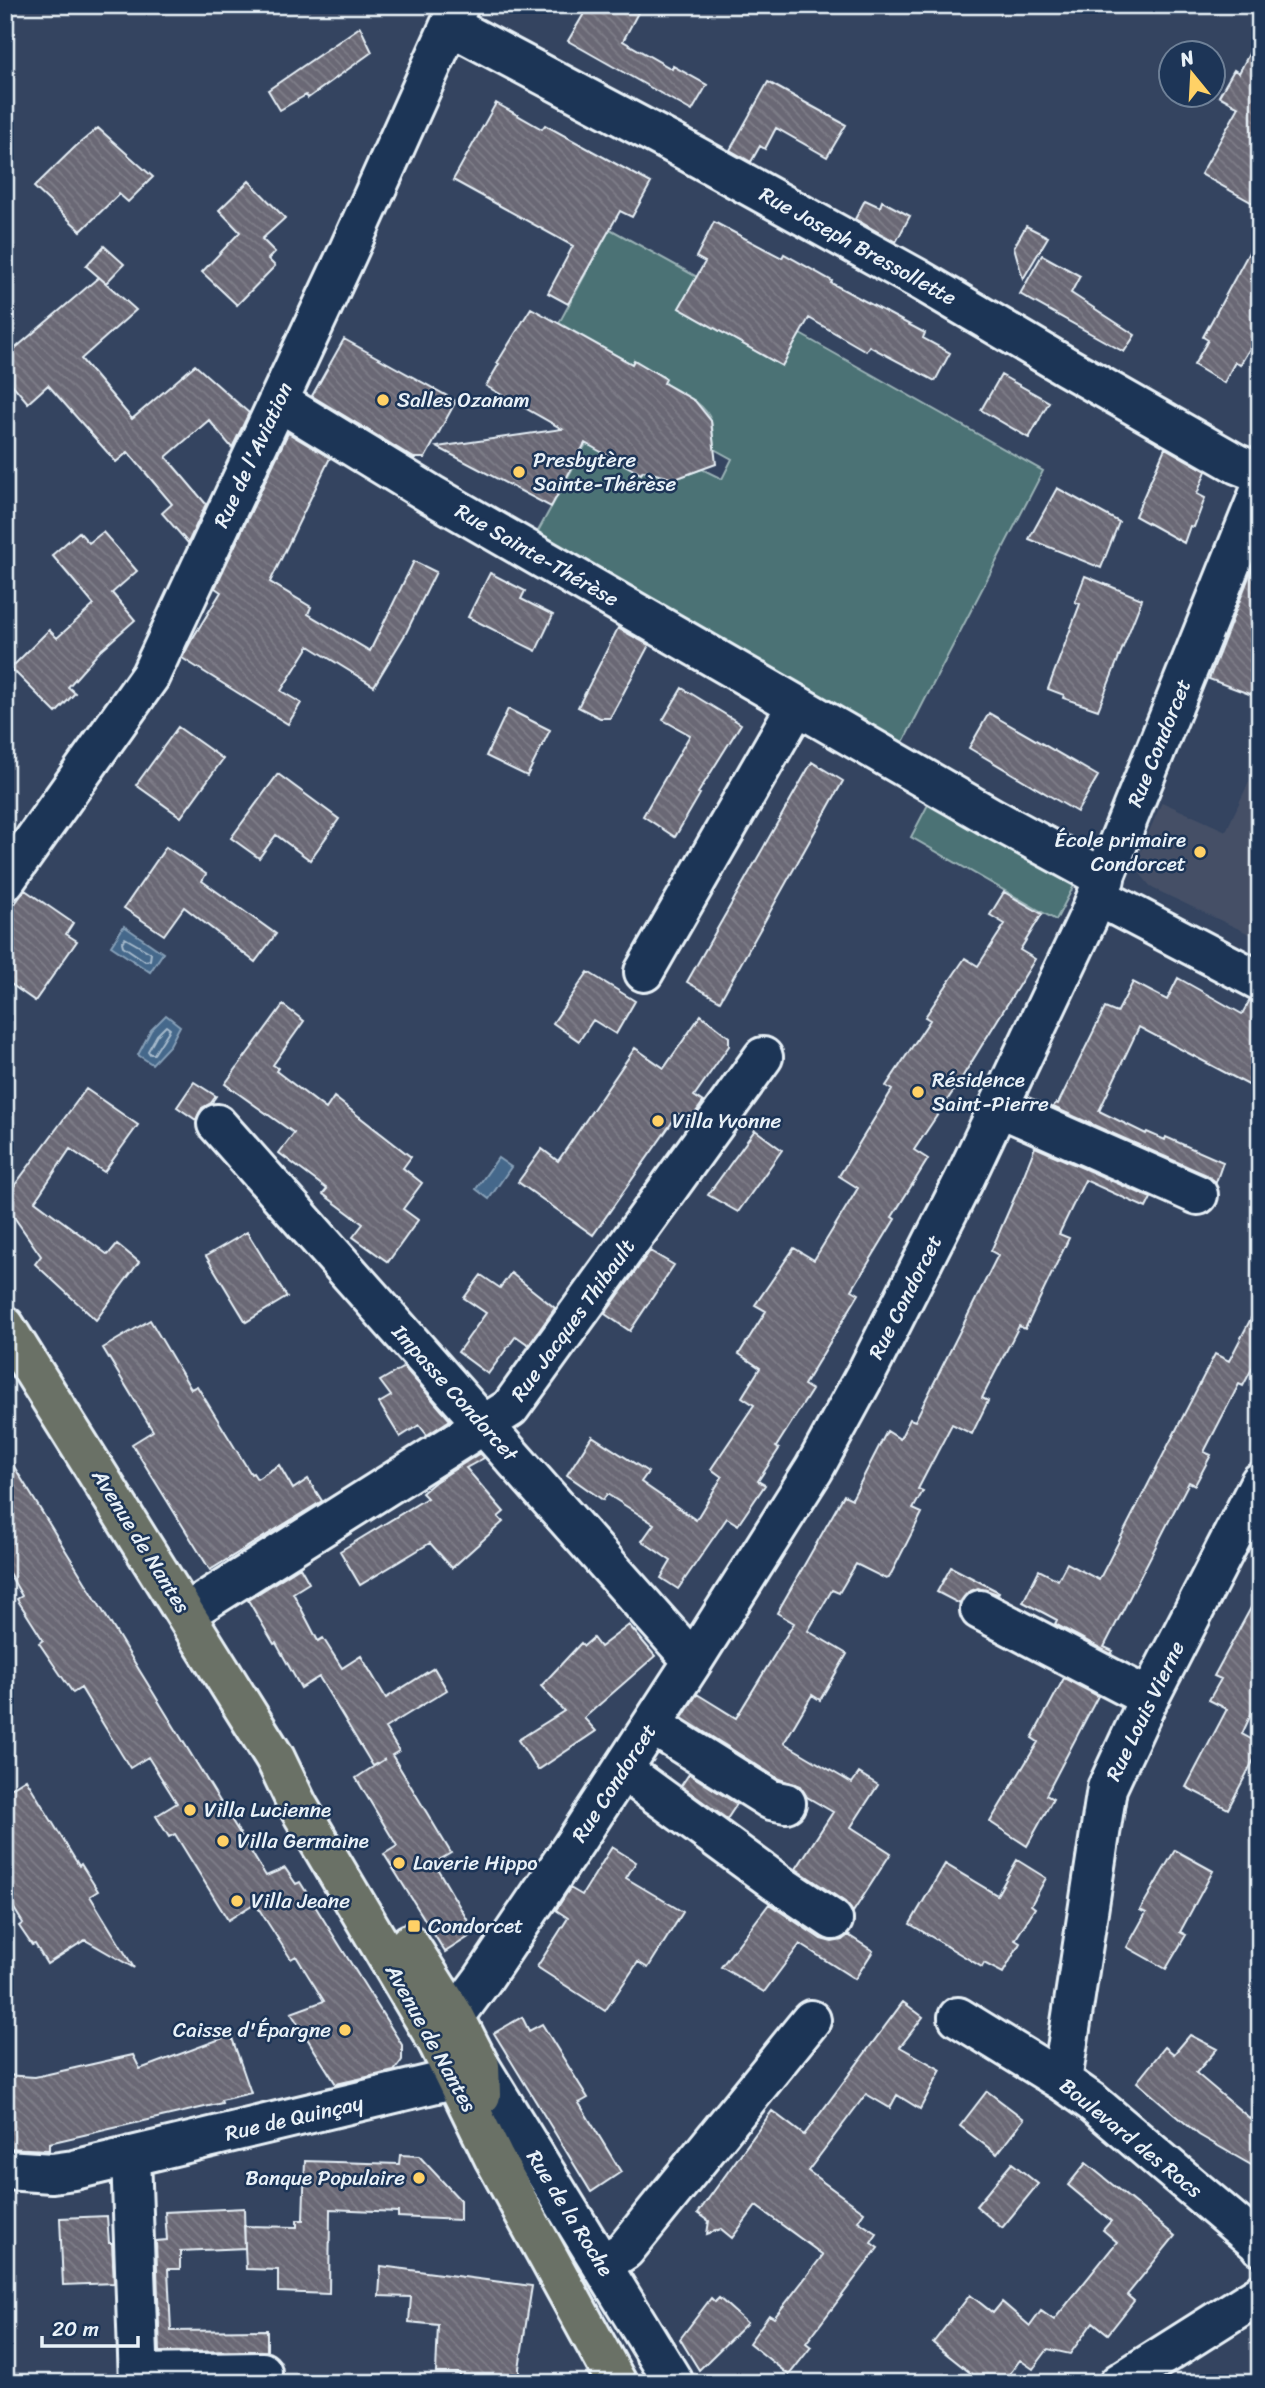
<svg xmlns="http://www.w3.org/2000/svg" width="1265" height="2388" font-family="Sriracha,sans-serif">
	<defs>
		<pattern id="building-back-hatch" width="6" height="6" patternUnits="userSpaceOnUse" patternTransform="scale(1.75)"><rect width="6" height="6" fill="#6a6874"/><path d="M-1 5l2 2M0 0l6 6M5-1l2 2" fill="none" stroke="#7f7e89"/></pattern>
	</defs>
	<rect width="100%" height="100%" fill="#344460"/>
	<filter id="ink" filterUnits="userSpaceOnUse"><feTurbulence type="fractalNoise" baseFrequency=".0143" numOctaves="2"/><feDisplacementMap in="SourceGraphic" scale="14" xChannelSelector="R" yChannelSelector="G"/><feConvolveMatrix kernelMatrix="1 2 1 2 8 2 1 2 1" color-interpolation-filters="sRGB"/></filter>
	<g filter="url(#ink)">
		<path fill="#444f66" d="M1260,758v181l-108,-51 -11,-13 -3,-12 4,-16 20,-45 64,29z"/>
		<path fill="#4b7275" stroke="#9ab2b6" stroke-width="2" d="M610,229l87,48 -18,31 103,58 18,-32 243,137 -143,277 -363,-215 49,-89 5,2 3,-4 21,18 4,2 2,-4 20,16 3,-4 31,9 27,-10 20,10 10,-20 -18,-10c-1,-9 -1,-20 -3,-28 -6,-19 -32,-29 -47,-38l2,-5 -4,-2 -3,4 -25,-19 -2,3 -73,-41z
			M933,795l147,79 -24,46 -145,-83z"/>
		<path fill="#44688b" stroke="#869fb7" stroke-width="2" d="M124,926l39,27 -13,19 -39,-26z
			M166,1015l14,11 -10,19 -18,19 -14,-9 13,-25z
			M498,1158l13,9 -22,32 -13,-10z"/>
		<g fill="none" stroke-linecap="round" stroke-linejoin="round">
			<path stroke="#a6bacc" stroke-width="2" d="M125,938l26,15 -1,7 -5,1 -22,-15 -1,-4z
				M166,1026l4,3 -16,25h-4l-2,-3 9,-16z"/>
		</g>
		<path fill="url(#building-back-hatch)" stroke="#e8f1f8" stroke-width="2" d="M589,5h53l-19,36 49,28 1,-3 34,19 -15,26 -124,-70z
			M360,27l12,25 -64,46 -2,-3 -26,15 -12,-20z
			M1260,33v174l-59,-33 38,-67 -20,-11 15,-26 5,3z
			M768,82l78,43 -19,32 -51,-29 -11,21 -5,-3 -9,16 -21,-12z
			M496,103l46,26 3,-4 106,58 -19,34 -12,-6 -52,93 -20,-11 25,-47 -120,-66z
			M98,128l55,49 -25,25 -9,-8 -38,37 -47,-44 41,-40z
			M249,181l36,37 -23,21 13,13 -7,7 7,7 -38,39 -35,-33 38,-40 -21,-22z
			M865,200l15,7 2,-6 28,15 -14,26 -41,-23z
			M714,222l68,36 2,-4 48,27 -1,2 94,50 -2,5 27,15 -15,28 -66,-35 -3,5 -57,-33 -27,48 -103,-58 26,-46 -9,-5z
			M1026,226l22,11 -25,42 -9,-32z
			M1260,232v99l-20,34 -5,-3 -11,21 -30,-18 14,-25 -5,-3z
			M104,246l20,18 -18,19 -20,-17z
			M1042,255l38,21 -9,17 64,42 -11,17 -104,-58z
			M99,277l37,33 -55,49 51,60 63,-54 54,48 -17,35 -23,-28 -43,37 40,47 -18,39 -26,-30 10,-9 -44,-52 -12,10 -68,-77 -20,18 -23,-27v-19z
			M531,308l101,56 2,-4 32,19 -2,4 31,18 16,20 5,43 -41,15 -32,-8 -2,3 -56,-31 -34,64 -114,-60 125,-18 -76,-43 13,-22 -2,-1z
			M344,339l112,62 -31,57h-11l-102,-62z
			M1001,375l48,27 -20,36 -48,-28z
			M288,433l42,25 -60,124 41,25 -3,7 62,37 44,-90 22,11 -30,61 -32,53 -65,-40 -28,45 20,12 -13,21 -106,-66 9,-17 30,-49 -6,-4z
			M1165,448l41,23 -9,23 8,4 -11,29 -4,-1 -6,17 -49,-27z
			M1057,488l62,34 -18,46 -72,-29z
			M79,532l10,11 14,-11 34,39 -25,22 23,27 -35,31 -32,36 7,6 -19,20 -45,-45 38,-38 8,8 37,-33 -42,-50z
			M1258,554l2,1v143l-51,-19z
			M490,573l35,18 -4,8 32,16 -17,36 -68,-34z
			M1085,576l57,23 -44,111 -35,-12 1,-3 -16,-6 32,-85 -5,-2z
			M618,628l31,17 -39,73h-10l-22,-11z
			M682,688l59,36 -43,69 2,1 -25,43 -32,-21 47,-81 -27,-15z
			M508,709l42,21 -23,46 -41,-20z
			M989,713l109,63 -21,36 -108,-64z
			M178,727l45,32 -42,58 -45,-32z
			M812,762l31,19 -123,220 -33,-19z
			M278,774l61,45 -29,41 -34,-25 -17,23 -28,-20z
			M166,847l40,27 -4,7 74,53 -21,28 -71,-55 -20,28 -40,-27z
			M25,890l48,33 -7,11 11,7 -42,60 -30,-21v-63z
			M1004,892l38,22 -22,36 15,9 -77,125 -44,66 14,9 -36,58 3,2 -43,71 7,4 -55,91 8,5 -36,57 3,2 -21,32 7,4 -27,40 -11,-7 -49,71 -17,-11 10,-17 -29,-20 12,-17 -47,-30 -4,6 -36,-25 25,-39 56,36 -7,10 55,38 26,-43 -11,-8 43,-64 -12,-8 18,-29 -21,-14 27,-43 -11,-6 39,-57 20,12 44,-72 -19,-12 53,-86 -6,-4 44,-66 -5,-3 40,-59 13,8 27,-42 -15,-9z
			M588,972l47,29 -19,33 -23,-14 -14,21 -26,-18z
			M1178,978l64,36 8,-14 10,3v88l-121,-64 -40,84 47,23 1,-2 18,8 1,-3 57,25 -7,20 -9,-7 -154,-68 3,-4 2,1 47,-96 12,5 16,-31 34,18z
			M283,1005l21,16 -31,44 5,3 -2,3 50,38 8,-12 77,60 -8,11 19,15 -19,26 15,11 -30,42 -35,-25 10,-13 -40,-30 4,-5 -48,-36 15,-20 -69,-49z
			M701,1015l28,22v9l-35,50 9,6 -14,20 -11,-8 -85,121 -75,-53 24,-33 16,12 77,-113 29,20z
			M194,1082l22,14 -5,7 -9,5 -6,12 -19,-13z
			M86,1089l52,36 -34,47 -34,-23 -35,52 73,54 9,-11 22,18 -43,58 -61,-56 6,-8 -36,-52v-25l9,7z
			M755,1130l27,20 -44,62 -30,-17z
			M1035,1147l116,51 -5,10 -61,-28 -26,54 10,4 -44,91 -6,-3 -37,72 6,3 -16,33 -20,-10 -34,65 5,2 -10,18 9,4 -33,65 -3,1 -30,-15 -17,29 -7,-3 -24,41 39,23 -27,46 -8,-5 -28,48 68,40 7,-10 19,12 -27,42 40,26 -38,59 -8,-10 -49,-33 37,-57 -26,-15 -7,-11 -21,-7 -97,-61 15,-24 39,24 58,-95 -17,-10 67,-118 8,4 35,-68 13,8 10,-20 5,2 83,-166 -7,-4 29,-66z
			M247,1232l40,65 -41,25 -40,-66z
			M650,1251l24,14 -44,66 -25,-17z
			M511,1273l44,35 -26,37 -13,-9 -28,38 -30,-22 28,-39 -22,-15 17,-23 19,13z
			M1260,1301v52l-17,33 -4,-2 -35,68 7,3 -16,30 -6,-3 -85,165 9,4 -2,3 -56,-30 2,-4 -34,-18 16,-32 19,10 9,-17 32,17 116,-226 14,7z
			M150,1320l41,69 6,-3 54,88 2,-1 4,6 22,-14 14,24 15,-10 14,22 -112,69 -78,-126 21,-13 -50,-83z
			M404,1367l46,53 -23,15 -8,-10 -19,12 -21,-34 12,-7 -11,-15z
			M5,1452l261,424 19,-8 11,16 4,-2 102,163v15l-8,11 -58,13 -45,-71 33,-12 -28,-45 -5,3 -36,-56 -27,17 -53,-86 -6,3 -13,-21 21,-13 -29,-46 -18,11 -49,-80 -8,5 -34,-50 4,-3 -26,-41 5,-3 -17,-30z
			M480,1453l4,5 -18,10 38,44 -6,5 5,5 -51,46 -22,-25 -70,42 -20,-34 87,-53 -5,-5 13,-11z
			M300,1567l9,16 -16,10 25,48 5,-3 19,30 19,-12 25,42 48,-30 13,22 -62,38 14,23 -7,4 59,98 -17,10 41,70 -30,19 -61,-98 13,-8 -41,-68 29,-19 -12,7 -54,-89 -18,11 -25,-45 -2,1 -26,-44z
			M951,1567l48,25 -1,2 -20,-6 -10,4 -8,12 -23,-12z
			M1260,1591v104l-18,39 18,10v4l-32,61 -42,-22 41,-78 -18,-9 12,-21 -7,-3z
			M629,1625l26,31 -71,62 12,13 -58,39 -20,-30 46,-29 -23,-25 40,-43 3,3 9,-8 7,9z
			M1064,1678l34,18 -52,99 7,4 -26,47 -37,-24 48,-80 -6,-4z
			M689,1774l48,30 -10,15 -46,-33z
			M26,1779l53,87 2,-2 17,27 -8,5 44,72 -49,-28 -38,24 -12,-20 -3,1 -13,-19 4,-3 -18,-29v-102z
			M612,1847l24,15 -10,16 57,34 -35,56 -10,-6 -33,49 -68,-44 31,-49 -12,-8 14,-22 12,7z
			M1175,1850l38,21 -33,61 6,3 -20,34 -39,-22 19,-34 -6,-3z
			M1017,1860l29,18 -15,27 4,3 -20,32 5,3 -17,30 -19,-10 -2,4 -72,-43 35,-60 52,31z
			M769,1904l52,35 11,3 10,-2 6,-5 25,16 -18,28 -55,-35 -36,48 -43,-25z
			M903,2002l20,15 -23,30 41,23 -21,39 -23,-14 -7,13 -24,-14 -58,77 56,41 -6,9 19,13 -6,9 7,5 -72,95 5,4 -22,28 -40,-32 20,-28 5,3 49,-63 -67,-49 -24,32 -11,-9 -14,5 2,-13 -11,-8 74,-102 32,24z
			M522,2017l7,14 13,-7 46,74 -9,5 42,69 -30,20 -97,-159z
			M231,2035l20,58 -30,7 1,3 -173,40v7l-44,-2v-73l30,2 98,-22 7,14z
			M1190,2035l27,14 -21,24 64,54v43l-61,-35 -62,-53 28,-35 9,7z
			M987,2091l37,28 -27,35 -37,-28z
			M400,2155l19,1 41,44v20l-62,-3v-5l-68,-3 -1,85 -51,-2v-22l-32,-1 -2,-43 53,1v-7h6l2,-59 94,3z
			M1012,2163l26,21 -36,44 -26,-22z
			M1086,2163l89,73 -48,59 7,6 -26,33 -15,-12 -23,32 -22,-5 -15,20 -13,-9 -17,23h-20l-50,-40 37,-48 23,18 9,-11 28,24 11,-15 13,9 63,-78 -14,-12 8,-9 -43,-36z
			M244,2208l1,40 -65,3v18h-12l3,62 96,-1v21l-107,1 -4,-111 11,-1 -2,-28z
			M107,2216l2,27h3l2,40 -51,2 -3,-67z
			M381,2266l151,20 -13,82v15h-60l1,-10h-24l2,-48 -29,-3 2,-25 -32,-1z
			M711,2298l4,4 4,-4 28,25 -48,47 -19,-31z"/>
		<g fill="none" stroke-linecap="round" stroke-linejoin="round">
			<defs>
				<path id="minor" d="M451,26l221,117 246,136 149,88 170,97 23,9
					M278,401l154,94 559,322 114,62
					M5,881l145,-205 197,-422 112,-249
					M1097,896l163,85
					M644,972l153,-267
					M999,1107l199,88
					M217,1124l476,537
					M980,1610l169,88
					M186,1613l324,-205 253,-351
					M652,1725l119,75 15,3
					M623,1770l153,112 57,38
					M958,2017l104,64 30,21 166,141 2,3
					M437,2041l46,-62 93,-138 117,-180 121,-192 55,-101 96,-190 123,-260 172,-427
					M1062,2081l45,-293 42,-90 111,-216
					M131,2156l8,227
					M5,2170l47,3 22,-3 383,-92 23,-12 194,317
					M602,2265l23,-15 186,-230
					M139,2374l123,-2
					M1119,2383l141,-89"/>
				<path id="major" d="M5,1326l270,432 23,48 139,235 57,117 123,225
					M409,1944l46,73 25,49 1,29"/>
			</defs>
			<use href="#minor" stroke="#e8f1f8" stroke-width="44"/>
			<use href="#major" stroke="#e8f1f8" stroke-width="44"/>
			<use href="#minor" stroke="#1d3557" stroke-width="38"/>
			<use href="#major" stroke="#6a7166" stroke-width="38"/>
		</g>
	</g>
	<g fill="#ffd166" stroke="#1d3557" stroke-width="2.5">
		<circle cx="383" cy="400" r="7"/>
		<circle cx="519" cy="472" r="7"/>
		<circle cx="1200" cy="852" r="7"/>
		<circle cx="918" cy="1092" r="7"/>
		<circle cx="658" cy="1121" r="7"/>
		<circle cx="190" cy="1810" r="7"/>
		<circle cx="223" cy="1841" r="7"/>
		<circle cx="399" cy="1863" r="7"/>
		<circle cx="237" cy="1901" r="7"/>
		<rect x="407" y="1919" width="14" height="14" rx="3.5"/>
		<circle cx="345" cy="2030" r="7"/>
		<circle cx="419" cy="2178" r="7"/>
	</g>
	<g text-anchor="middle" stroke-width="5" stroke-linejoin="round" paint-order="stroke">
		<g font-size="21" fill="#e8f1f8" stroke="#1d3557">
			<text transform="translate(858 246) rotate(29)" y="7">Rue Joseph Bressollette</text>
			<text transform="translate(253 455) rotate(-65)" y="7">Rue de l'Aviation</text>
			<text transform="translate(537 555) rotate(30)" y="7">Rue Sainte-Thérèse</text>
			<text transform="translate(1159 743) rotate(-68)" y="7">Rue Condorcet</text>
			<text transform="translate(905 1297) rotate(-63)" y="7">Rue Condorcet</text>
			<text transform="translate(573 1320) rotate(-54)" y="7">Rue Jacques Thibault</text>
			<text transform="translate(455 1393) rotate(48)" y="7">Impasse Condorcet</text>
			<text transform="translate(141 1541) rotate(58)" y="7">Avenue de Nantes</text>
			<text transform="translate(1145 1711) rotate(-64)" y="7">Rue Louis Vierne</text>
			<text transform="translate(614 1783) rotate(-57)" y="7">Rue Condorcet</text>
			<text transform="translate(431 2038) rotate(61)" y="7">Avenue de Nantes</text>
			<text transform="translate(294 2118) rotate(-13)" y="7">Rue de Quinçay</text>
			<text transform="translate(1131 2138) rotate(39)" y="7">Boulevard des Rocs</text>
			<text transform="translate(570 2213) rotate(58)" y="7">Rue de la Roche</text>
		</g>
		<g font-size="21" fill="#e8f1f8" stroke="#1d3557" text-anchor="start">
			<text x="397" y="407">Salles Ozanam</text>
			<text x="533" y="467">Presbytère<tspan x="533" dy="24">Sainte-Thérèse</tspan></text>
			<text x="1186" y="847" text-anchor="end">École primaire<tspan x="1186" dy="24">Condorcet</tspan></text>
			<text x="932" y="1087">Résidence<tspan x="932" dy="24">Saint-Pierre</tspan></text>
			<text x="672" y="1128">Villa Yvonne</text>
			<text x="204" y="1817">Villa Lucienne</text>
			<text x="237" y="1848">Villa Germaine</text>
			<text x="413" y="1870">Laverie Hippo</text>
			<text x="251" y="1908">Villa Jeane</text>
			<text x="428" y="1933">Condorcet</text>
			<text x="331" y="2037" text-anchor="end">Caisse d'Épargne</text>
			<text x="405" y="2185" text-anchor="end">Banque Populaire</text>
		</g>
	</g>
	<rect width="1265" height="2388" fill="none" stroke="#1d3557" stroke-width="28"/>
	<rect x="14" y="14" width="1237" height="2360" fill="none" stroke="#e8f1f8" stroke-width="2.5" filter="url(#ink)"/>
	<g transform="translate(1192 74) rotate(342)"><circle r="33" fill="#1d3557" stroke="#6e8097" stroke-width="2"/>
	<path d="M0-5L12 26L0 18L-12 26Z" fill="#ffd166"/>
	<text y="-10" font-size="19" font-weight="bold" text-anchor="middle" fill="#e8f1f8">N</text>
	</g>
	<path d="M42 2336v10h96v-10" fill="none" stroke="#e8f1f8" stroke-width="3.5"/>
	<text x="52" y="2336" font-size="21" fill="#e8f1f8" stroke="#1d3557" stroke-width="5" paint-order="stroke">20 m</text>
</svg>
